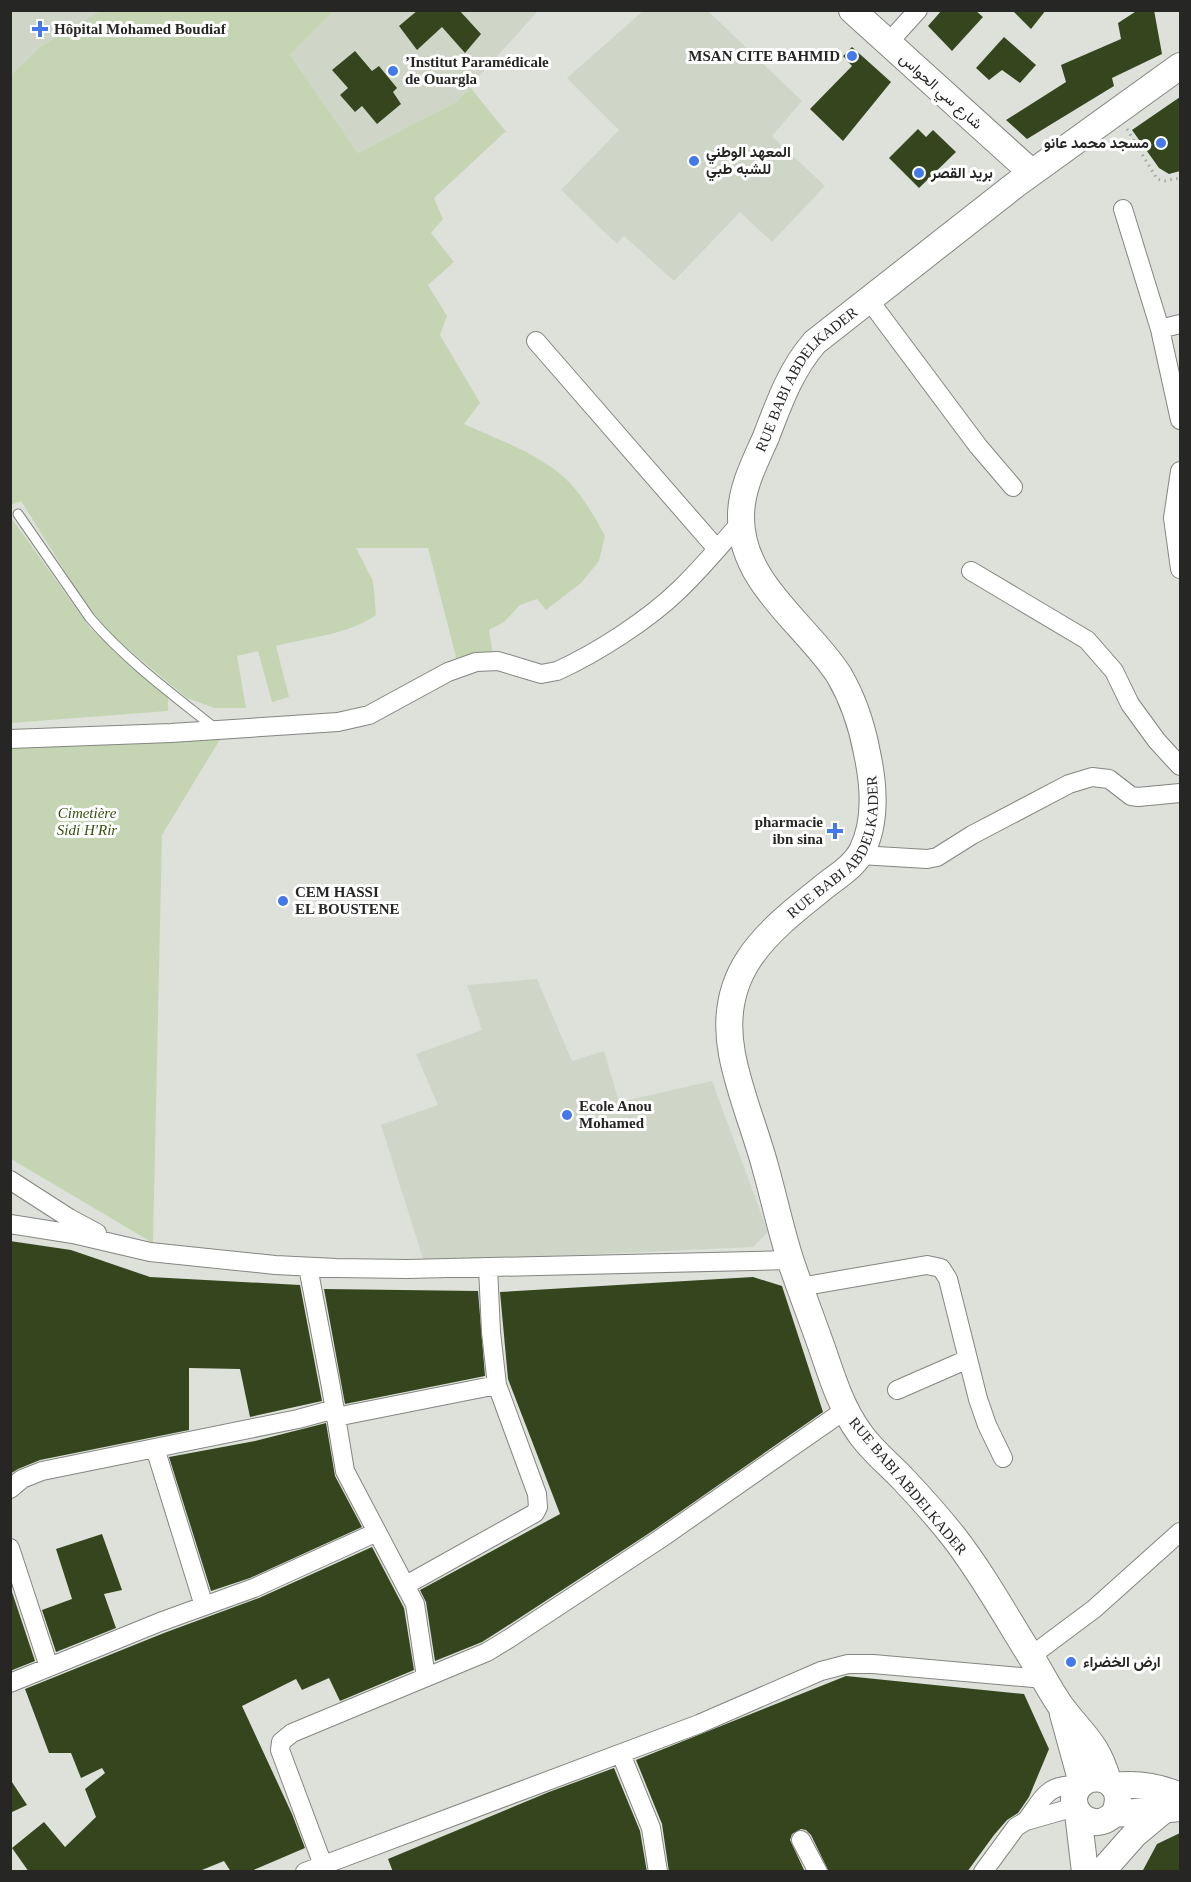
<svg xmlns="http://www.w3.org/2000/svg" width="1191" height="1882" font-family="'Times New Roman',Vazirmatn,serif">
	<rect width="100%" height="100%" fill="#dde1da"/>
	<path fill="#cfd6c8" d="M11,11h89l-60,36 -29,28z
		M334,11h204l-82,91 -98,51 -68,-98z
		M643,11h65l94,90 -30,35 53,50 -53,56 -32,-30 -66,69 -50,-45 -7,8 -56,-54 58,-60 -52,-52z
		M537,979l35,82 32,-10 15,51 93,-21 56,151 -15,15 -329,15 -43,-137 57,-20 -22,-51 66,-24 -15,-45z"/>
	<path fill="#c5d5b4" d="M100,11h234l-44,44 68,98 98,-51 14,-15 37,46 -2,-1 -71,66 9,21 -12,14 23,29 -26,23 19,31 -7,19 40,68 -16,21c35,16 77,30 105,58 15,16 26,35 36,54l-6,25 -18,22 -35,27 -9,-11 -17,6 -16,17 -15,8 5,30 -37,1 -29,-113h-72l17,33 3,34c-28,20 -67,22 -100,31l13,51 -17,5 -14,-51 -21,5 9,52h-32l-27,-10 -75,-62 -31,-39 -60,-96 -10,4v-430l29,-28z
		M10,516l80,112 78,68v15l-157,12z
		M222,736l-60,99 -9,408 -142,-84v-411z"/>
	<path fill="#35461e" d="M418,10h41l22,24 -16,19 -23,-26 -25,23 -18,-24z
		M942,10h33l8,7 -31,34 -24,-25z
		M1012,10h34l-15,19z
		M1138,10h16l8,44 -50,24 2,8 -87,53 -21,-19 60,-38 -5,-17 60,-26 -3,-16z
		M1004,37l32,28 -16,18 -18,-13 -13,10 -13,-12z
		M852,47l39,35 -48,59 -33,-32 42,-43 -9,-10z
		M355,51l17,20 7,-5 18,22 -4,4 8,12 -24,20 -15,-18 -7,6 -15,-17 8,-7 -16,-18z
		M1180,97v74l-11,3 -10,-6 -27,-38z
		M918,129l8,8 7,-7 23,22 -37,36 -30,-30z
		M10,1241l61,9 79,27 150,8 22,116 -72,16 -10,-48 -51,-1v62l-149,30 -22,9 -8,5z
		M753,1277l29,9 41,126 -169,118 -150,98 -22,14 -47,19 -9,-59 -6,-12 140,-76 -52,-135 -8,-87z
		M324,1289l154,2 7,85 -140,28z
		M326,1423l9,53 27,51 -112,51 -39,13 -42,-134 86,-16z
		M102,1534l20,56 -18,4 12,34 -60,24 -14,-42 30,-11 -16,-50z
		M372,1547l32,61 10,62 -74,31 -11,-23 -27,12 -6,-11 -54,27 50,108 13,34 -56,24h-18l-7,-11 -27,11h-168l-17,-24 32,-26 21,25 31,-30 -11,-28 20,-16 -3,-5 -21,10 -10,-25h-22l-24,-64 139,-56 95,-35z
		M10,1586l25,75 -25,10z
		M846,1676l178,18 25,55 -20,48 -11,16 -11,7 -13,15 -27,37h-138l-18,-37 -5,-5 -5,-1 -9,5 -2,6 15,32h-136l-7,-48 -26,-64z
		M614,1768l26,63 7,41h-254l-5,-13 161,-67z
		M10,1779l17,26 -17,8z
		M1180,1833v39h-38l15,-28z"/>
	<g fill="none" stroke-linecap="round" stroke-linejoin="round">
		<defs>
			<path id="lane" d="M18,514l72,104c36,42 82,76 126,111"/>
			<path id="street" d="M888,43l30,-33
				M1123,209l37,120 20,91
				M869,300l109,146 35,41
				M1160,329l20,-5
				M536,341l181,208
				M1180,471l-7,47 7,51
				M971,571l116,69 27,31 16,33 27,37 23,25
				M10,739l161,-6 167,-11 31,-7 79,-43 28,-10 22,-1 43,13 16,-3c40,-18 91,-51 122,-81 22,-21 42,-45 62,-68
				M860,855l67,4 10,-2 35,-22 97,-51 23,-7 17,2 22,17 7,1 42,-4
				M10,1180l59,38 28,15
				M10,1224l63,10 77,18 125,13 61,3 71,1 384,-9
				M308,1267l23,120 14,84 70,133 11,73
				M800,1287l127,-22 14,3 7,11 30,120 9,26 16,33
				M897,1390l71,-31
				M336,1417l161,-32 -6,-53 -3,-65
				M155,1448l49,158
				M10,1489l12,-10 20,-8 256,-52 37,-10
				M10,1548l39,119
				M406,1585l129,-72 3,-6 -1,-13 -40,-109
				M1031,1656l63,-47 86,-77
				M10,1683l150,-61 94,-34 123,-56
				M621,1754l30,74 7,44
				M1026,1821c19,-25 20,-37 54,-36
				M801,1840l17,32
				M323,1865l-43,-115 1,-8 11,-9 195,-81 23,-14 150,-99 185,-129
				M305,1872l394,-148 122,-53 27,-7h25l171,15
				M983,1872l33,-45 10,-6 49,-14"/>
			<g id="secondary">
				<path d="M852,10l179,162"/>
				<path d="M1063,1714l19,69"/>
				<path id="s1" d="M1108,1781c-11,-39 -26,-46 -48,-76 -11,-16 -20,-34 -30,-50 -25,-40 -48,-82 -77,-119 -15,-19 -32,-38 -49,-56 -15,-16 -33,-30 -45,-48 -18,-25 -27,-55 -37,-84 -10,-28 -21,-57 -31,-86 -10,-31 -17,-64 -26,-96 -10,-37 -26,-74 -33,-112 -15,-80 31,-119 88,-164 14,-12 33,-22 42,-39 15,-30 12,-66 5,-98 -5,-27 -14,-54 -28,-78 -33,-51 -99,-92 -98,-159 0,-28 14,-54 25,-79 13,-34 25,-68 49,-95l200,-157 165,-119"/>
				<path d="M1113,1786c25,-3 45,0 67,10"/>
				<path d="M1078,1813l7,59"/>
				<path d="M1114,1814c7,-13 5,-31 -12,-35 -6,-1 -12,-1 -18,3 -26,18 4,57 30,32l66,-6"/>
				<path d="M1104,1869l31,-35 30,-25"/>
			</g>
		</defs>
		<use href="#lane" stroke="#838680" stroke-width="11"/>
		<use href="#street" stroke="#838680" stroke-width="20"/>
		<use href="#secondary" stroke="#838680" stroke-width="28"/>
		<path stroke="#a2a5a0" stroke-width="3" stroke-dasharray="1.5 4.5" stroke-linecap="butt" d="M1127,129l30,50 7,2 16,-3"/>
		<use href="#lane" stroke="#fff" stroke-width="9"/>
		<use href="#street" stroke="#fff" stroke-width="18"/>
		<use href="#secondary" stroke="#fff" stroke-width="26"/>
	</g>
	<g fill="#4578e9" stroke="#fff" stroke-width="2">
		<path d="M37 20h6v6h6v6h-6v6h-6v-6h-6v-6h6z"/>
		<circle cx="852" cy="56" r="6"/>
		<circle cx="393" cy="71" r="6"/>
		<circle cx="1161" cy="143" r="6"/>
		<circle cx="694" cy="161" r="6"/>
		<circle cx="919" cy="173" r="6"/>
		<path d="M832 822h6v6h6v6h-6v6h-6v-6h-6v-6h6z"/>
		<circle cx="283" cy="901" r="6"/>
		<circle cx="567" cy="1115" r="6"/>
		<circle cx="1071" cy="1662" r="6"/>
	</g>
	<g text-anchor="middle" stroke-width="6" stroke-linejoin="round" paint-order="stroke">
		<g font-size="15" font-weight="bold" fill="#262725" stroke="#fff" text-anchor="start">
			<text x="54" y="34">Hôpital Mohamed Boudiaf</text>
			<text x="840" y="61" text-anchor="end">MSAN CITE BAHMID</text>
			<text x="405" y="67">’Institut Paramédicale<tspan x="405" dy="17">de Ouargla</tspan></text>
			<text x="1149" y="148" text-anchor="end">مسجد محمد عانو</text>
			<text x="706" y="157">المعهد الوطني<tspan x="706" dy="17">للشبه طبي</tspan></text>
			<text x="931" y="178">بريد القصر</text>
			<text x="823" y="827" text-anchor="end">pharmacie<tspan x="823" dy="17">ibn sina</tspan></text>
			<text x="295" y="897">CEM HASSI<tspan x="295" dy="17">EL BOUSTENE</tspan></text>
			<text x="579" y="1111">Ecole Anou<tspan x="579" dy="17">Mohamed</tspan></text>
			<text x="1083" y="1667">ارض الخضراء</text>
		</g>
		<g font-size="15" fill="#262725" stroke="#fff">
			<text transform="translate(941 91) rotate(42)" y="5">شارع سي الحواس</text>
			<text dy="5" stroke="none"><textPath href="#s1" startOffset="1617">RUE BABI ABDELKADER</textPath></text>
			<text dy="5" stroke="none"><textPath href="#s1" startOffset="1077">RUE BABI ABDELKADER</textPath></text>
			<text transform="translate(908 1486) rotate(50)" y="5">RUE BABI ABDELKADER</text>
		</g>
		<g font-size="15" font-style="italic" fill="#364f0b" stroke="#fff">
			<text x="87" y="818">Cimetière<tspan x="87" dy="17">Sidi H'Rir</tspan></text>
		</g>
	</g>
	<rect width="1191" height="1882" fill="none" stroke="#262725" stroke-width="24"/>
</svg>
